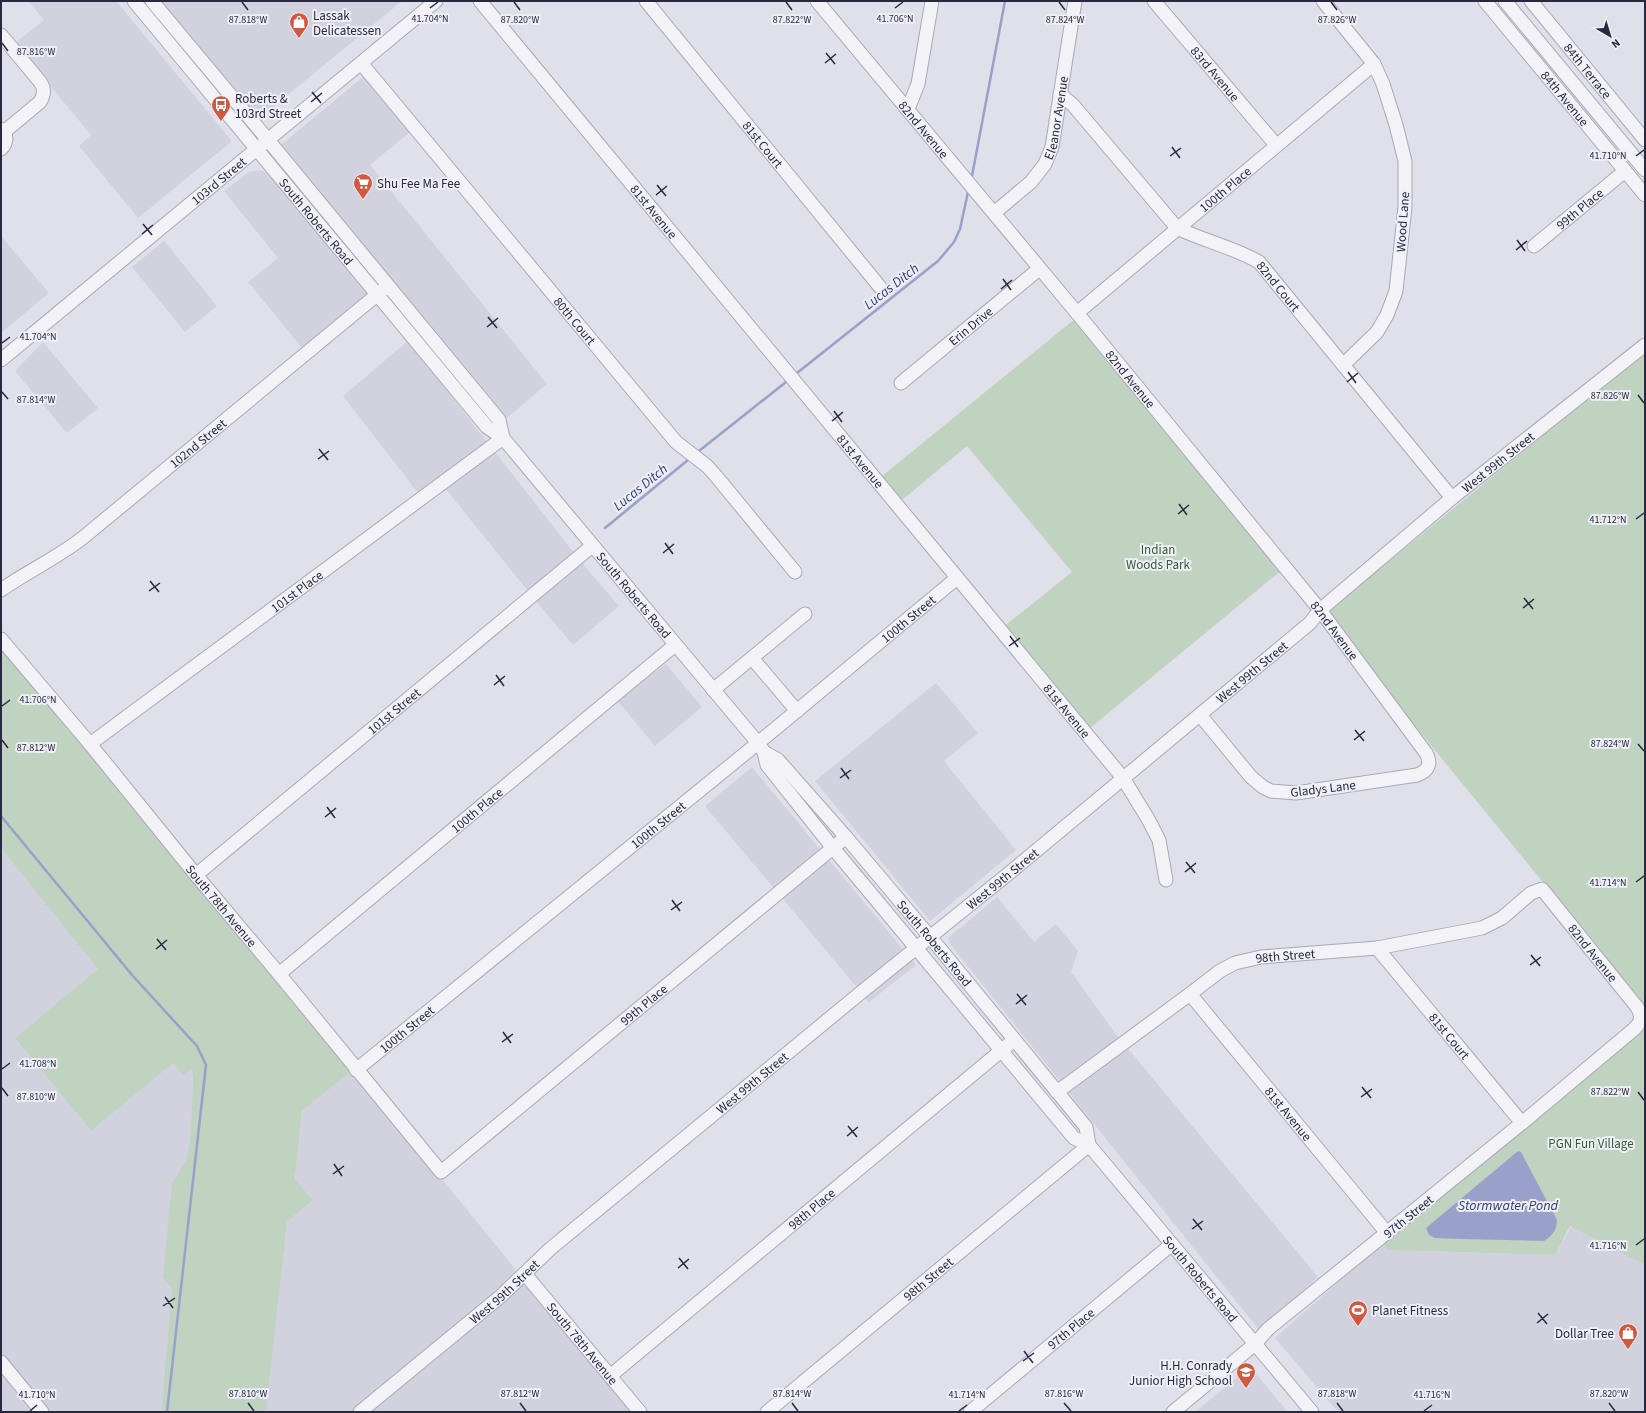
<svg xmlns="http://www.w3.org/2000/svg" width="1646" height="1413" font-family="'Source Sans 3',sans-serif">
	<rect width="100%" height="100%" fill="#dfe0e9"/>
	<path fill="#d1d2de" d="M28,1h88l115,139v2l-93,76 -59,-72 12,-11 -76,-92 29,-23z
		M157,1h245l-135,111 -12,5z
		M369,72l46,56 -45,37 177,219 -43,36 -223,-275z
		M261,170l11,6 97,118 -66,55 -55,-67 30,-24 -54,-67 25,-19z
		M1,236l48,57 -48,40z
		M164,241l53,65 -32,26 -53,-65z
		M408,341l174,222 37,43 -46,39 -33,-39 -95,-118 -19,15 -83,-107z
		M43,342l55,66 -31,25 -52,-62z
		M666,664l36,43 -47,39 -38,-46z
		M936,683l42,50 -34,28 72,89 -86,71 -115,-140z
		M752,767l164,198 -47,37 -164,-196z
		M1,848l98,121 -84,69 76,93 82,-69 19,6 1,14 -3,58 -4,20 -14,23v106l-11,123h-160z
		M997,897l37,45 22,-18 22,27 -7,21 44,61 203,244 -58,54 -310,-387 -2,-6z
		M353,1070l243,298 36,44h-366l21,-190 26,-22 -18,-21 7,-68z
		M1573,1223l72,42v147h-307l-63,-74 107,-95 6,7 167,5z
		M1250,1367l38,45h-93z"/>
	<path fill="#c0d3c1" d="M1076,318l207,251 -194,160 -83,-104 66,-53 -105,-126 -66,55 -20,-24z
		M1645,352v913l-75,-39 -15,29 -167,-5 -6,-7 260,-217 -29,-56 -20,-30 -42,-48 -217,-265 -6,-16z
		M1,644l352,426 -51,41 -7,68 18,21 -26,22 -21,190h-105l11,-123 -9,-11 9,-95 14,-23 4,-20 3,-58 -1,-13 -9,6 -10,-12 -82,68 -76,-93 83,-69 -97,-121z"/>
	<path fill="#99a1ca" d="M1518,1151l3,1 36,68c0,10 -5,16 -13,21l-83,-2 -26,-1 -6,-3 -3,-7z"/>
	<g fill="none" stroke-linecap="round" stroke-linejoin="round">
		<path stroke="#99a1ca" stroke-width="2.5" d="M972,176l33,-175
			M797,373l141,-112 16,-19 6,-13 8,-37
			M699,451l87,-69
			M605,528l83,-68
			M1,816l131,159 65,71 9,19 -39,347"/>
		<defs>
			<g id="minor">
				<path id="s1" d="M134,1l353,426 16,11 255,305 6,9 3,13 66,83 241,290 15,7 223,267"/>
				<path d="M152,1l116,139 231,280 4,18"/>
				<path id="s2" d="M480,1l643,777 25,41 11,21 7,40"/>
				<path id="s3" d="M646,1l234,286"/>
				<path id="s4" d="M817,1l260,312 243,297 106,143c6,11 2,18 -9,22l-121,18 -25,-2 -8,-4 -12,-10 -51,-62"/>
				<path id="s5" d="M1154,1l122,144"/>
				<path d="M1323,1l51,63 9,20 13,41 9,36v46l-9,84 -9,24 -10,17 -34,33"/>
				<path id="s6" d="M1485,1l160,194"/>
				<path d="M1505,1l140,169"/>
				<path id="s7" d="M1531,1l114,139"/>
				<path d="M1,35l36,43c7,8 9,14 3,24l-36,30"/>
				<path id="s8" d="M361,63l315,379 31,24 9,10 79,96"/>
				<path id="s9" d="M1060,94l13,11 104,123c27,13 56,19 82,34l193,236"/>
				<path d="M908,109l10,-25 14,-83"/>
				<path d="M1,129c7,6 6,14 0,20"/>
				<path id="s10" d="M994,213l37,-31 14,-18 7,-17 23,-146"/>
				<path id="s11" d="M1534,246l91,-75"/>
				<path id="s12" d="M1077,313l297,-249"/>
				<path id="s13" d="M1,360l435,-359"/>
				<path id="s14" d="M901,383l138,-114"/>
				<path id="s15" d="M1,590c27,-19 58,-33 84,-54l299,-247"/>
				<path id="s16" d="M1,639l89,105 106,131 83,99 162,198 405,-335"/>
				<path d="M752,658l45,53"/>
				<path d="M713,690l92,-76"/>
				<path id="s17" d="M90,744l413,-306"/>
				<path id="s18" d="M764,752l14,8 68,77 95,113 145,177 3,18"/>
				<path id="s19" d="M196,875l396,-329"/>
				<path id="s20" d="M1377,948l145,175"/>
				<path id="s21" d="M279,974l396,-329"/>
				<path id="s22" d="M1190,994l197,239"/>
				<path id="s23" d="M356,1070l402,-327 199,-165"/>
				<path id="s24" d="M1057,1092l133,-98 30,-23 15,-8 26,-6 116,-9 105,-20 20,-10 29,-25 11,-4 95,118c6,10 4,16 -4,23l-111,93 -254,206 -13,15 -82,68"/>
				<path id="s25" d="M525,1274l115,138"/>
				<path d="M1,1362l41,50"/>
				<path id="s26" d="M610,1376l404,-336"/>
				<path id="s27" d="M360,1412l141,-116 49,-47 314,-259 149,-120 297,-247 10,-13 132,-112 193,-153"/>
				<path id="s28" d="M767,1412l322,-267"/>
				<path id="s29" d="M970,1412l202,-168"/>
			</g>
		</defs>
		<use href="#minor" stroke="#a8a9b6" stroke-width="15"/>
		<use href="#minor" stroke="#f2f2f7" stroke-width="13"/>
	</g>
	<path fill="none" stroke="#282940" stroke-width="1.5" d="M242,2l6,8M514,2l6,8M786,2l6,8M1059,2l6,8M1331,2l6,8M430,8l8,-6M895,8l8,-6M2,43l6,8M826,53l9,11M825,63l11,-9M312,92l9,11M311,102l11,-9M1172,147l8,11M1170,156l11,-8M1636,156l8,-6M657,185l9,11M656,195l11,-9M143,224l9,11M142,234l11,-9M1517,240l8,11M1516,250l11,-9M1003,279l8,11M1001,289l11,-9M488,317l9,11M487,327l11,-9M2,343l8,-6M1348,372l8,11M1347,382l11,-9M2,392l6,7M1638,395l6,8M834,411l8,11M832,421l11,-9M319,449l9,11M318,459l11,-8M1179,504l8,11M1178,514l11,-9M1636,519l8,-6M665,543l8,11M663,553l11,-9M150,581l9,11M149,591l11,-8M1524,598l9,11M1523,608l11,-9M1010,636l8,11M1009,646l11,-8M496,675l8,11M494,685l11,-9M2,706l8,-6M1355,730l9,11M2,740l6,8M1354,740l11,-9M1638,744l6,7M841,768l8,11M840,778l11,-8M327,807l8,11M325,817l11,-9M1186,862l9,11M1185,872l11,-9M1636,882l8,-6M672,900l8,11M671,910l11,-8M157,939l9,11M156,949l11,-9M1531,955l9,11M1530,965l11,-8M1017,994l9,11M1016,1004l11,-9M503,1032l8,11M502,1042l11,-8M2,1069l8,-6M1362,1087l9,11M2,1088l6,8M1638,1092l6,8M1361,1097l11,-8M848,1126l9,11M847,1136l11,-9M334,1164l8,12M333,1174l11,-8M1193,1219l9,11M1192,1229l11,-8M1636,1245l8,-6M679,1258l9,11M678,1268l11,-9M165,1297l8,11M163,1306l12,-8M1538,1313l9,11M1537,1323l11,-9M1024,1351l9,12M1023,1361l11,-8M248,1403l6,8M520,1403l6,8M792,1403l6,8M1064,1403l7,8M1337,1403l6,8M1609,1403l6,8M30,1411l7,-6M959,1411l8,-6M1424,1411l8,-6"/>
	<defs>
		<symbol id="shop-pin" viewBox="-11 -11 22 30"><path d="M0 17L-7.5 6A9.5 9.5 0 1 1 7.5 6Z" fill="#d15841" stroke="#efeff6"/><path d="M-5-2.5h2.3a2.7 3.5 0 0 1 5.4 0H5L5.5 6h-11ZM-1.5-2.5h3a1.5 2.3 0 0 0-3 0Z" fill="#fff"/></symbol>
		<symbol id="bus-pin" viewBox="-11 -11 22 30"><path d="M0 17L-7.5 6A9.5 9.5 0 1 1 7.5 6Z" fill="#d15841" stroke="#efeff6"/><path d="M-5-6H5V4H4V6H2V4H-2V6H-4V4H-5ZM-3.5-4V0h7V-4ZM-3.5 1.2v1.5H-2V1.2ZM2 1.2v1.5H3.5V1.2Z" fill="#fff"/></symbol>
		<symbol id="supermarket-pin" viewBox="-11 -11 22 30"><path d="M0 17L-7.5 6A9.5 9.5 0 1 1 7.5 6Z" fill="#d15841" stroke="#efeff6"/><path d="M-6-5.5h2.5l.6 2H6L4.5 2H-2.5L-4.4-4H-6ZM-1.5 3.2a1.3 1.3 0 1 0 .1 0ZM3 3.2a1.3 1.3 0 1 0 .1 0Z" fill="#fff"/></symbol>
		<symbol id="stadium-pin" viewBox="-11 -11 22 30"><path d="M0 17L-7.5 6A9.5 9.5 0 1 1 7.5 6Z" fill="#d15841" stroke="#efeff6"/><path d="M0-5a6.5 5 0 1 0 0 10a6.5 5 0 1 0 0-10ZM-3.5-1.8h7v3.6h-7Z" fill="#fff"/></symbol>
		<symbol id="school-pin" viewBox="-11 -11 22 30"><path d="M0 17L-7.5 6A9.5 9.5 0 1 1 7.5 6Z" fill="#d15841" stroke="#efeff6"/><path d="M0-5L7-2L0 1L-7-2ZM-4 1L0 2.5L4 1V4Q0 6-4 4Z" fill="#fff"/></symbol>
	</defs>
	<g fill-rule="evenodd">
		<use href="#shop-pin" x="288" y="11" width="22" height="30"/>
		<use href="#bus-pin" x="210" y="94" width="22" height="30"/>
		<use href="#supermarket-pin" x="352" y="172" width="22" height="30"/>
		<use href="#stadium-pin" x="1347" y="1299" width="22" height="30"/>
		<use href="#shop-pin" x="1617" y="1322" width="22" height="30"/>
		<use href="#school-pin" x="1235" y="1361" width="22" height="30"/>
	</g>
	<g text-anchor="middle" stroke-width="4" stroke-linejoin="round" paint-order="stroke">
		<g font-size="13" fill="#282940" stroke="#efeff6" text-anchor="start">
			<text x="313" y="20">Lassak<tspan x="313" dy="15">Delicatessen</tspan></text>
			<text x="235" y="103">Roberts &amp;<tspan x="235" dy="15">103rd Street</tspan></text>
			<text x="377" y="188">Shu Fee Ma Fee</text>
			<text x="1372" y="1315">Planet Fitness</text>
			<text x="1614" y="1338" text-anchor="end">Dollar Tree</text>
			<text x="1232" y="1370" text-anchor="end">H.H. Conrady<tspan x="1232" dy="15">Junior High School</tspan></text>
		</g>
		<g font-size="13" fill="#282940" stroke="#efeff6">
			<text dy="5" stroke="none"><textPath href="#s7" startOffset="90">84th Terrace</textPath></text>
			<text dy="5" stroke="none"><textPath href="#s5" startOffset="95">83rd Avenue</textPath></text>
			<text dy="5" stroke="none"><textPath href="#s6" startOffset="126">84th Avenue</textPath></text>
			<text dy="5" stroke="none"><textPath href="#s10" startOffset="119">Eleanor Avenue</textPath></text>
			<text dy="5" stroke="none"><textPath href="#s4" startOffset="167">82nd Avenue</textPath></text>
			<text dy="5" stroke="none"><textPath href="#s3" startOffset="185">81st Court</textPath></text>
			<text dy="5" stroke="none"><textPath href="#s13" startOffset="282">103rd Street</textPath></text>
			<text dy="5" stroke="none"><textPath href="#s12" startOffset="193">100th Place</textPath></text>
			<text dy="5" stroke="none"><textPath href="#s11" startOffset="59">99th Place</textPath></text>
			<text dy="5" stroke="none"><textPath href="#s2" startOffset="273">81st Avenue</textPath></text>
			<text dy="5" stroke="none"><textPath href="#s1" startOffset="286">South Roberts Road</textPath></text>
			<text transform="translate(1402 222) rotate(-86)" y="5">Wood Lane</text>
			<text dy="5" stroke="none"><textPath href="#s9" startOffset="298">82nd Court</textPath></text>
			<text dy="5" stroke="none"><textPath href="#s8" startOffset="335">80th Court</textPath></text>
			<text dy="5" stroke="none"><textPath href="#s14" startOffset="90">Erin Drive</textPath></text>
			<text dy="5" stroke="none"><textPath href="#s4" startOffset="491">82nd Avenue</textPath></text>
			<text dy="5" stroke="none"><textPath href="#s15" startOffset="246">102nd Street</textPath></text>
			<text dy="5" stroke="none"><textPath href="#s2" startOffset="597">81st Avenue</textPath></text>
			<text dy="5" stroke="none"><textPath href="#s27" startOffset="1483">West 99th Street</textPath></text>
			<text dy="5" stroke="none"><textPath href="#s17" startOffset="257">101st Place</textPath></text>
			<text dy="5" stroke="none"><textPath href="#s1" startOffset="777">South Roberts Road</textPath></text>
			<text dy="5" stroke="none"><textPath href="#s23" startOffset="713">100th Street</textPath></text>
			<text dy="5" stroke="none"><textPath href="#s4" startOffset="815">82nd Avenue</textPath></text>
			<text dy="5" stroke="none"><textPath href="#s27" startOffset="1159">West 99th Street</textPath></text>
			<text dy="5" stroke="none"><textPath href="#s2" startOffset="921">81st Avenue</textPath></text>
			<text dy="5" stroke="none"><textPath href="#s19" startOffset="257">101st Street</textPath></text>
			<text transform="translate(1323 788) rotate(-7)" y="5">Gladys Lane</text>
			<text dy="5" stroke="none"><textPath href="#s21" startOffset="257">100th Place</textPath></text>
			<text dy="5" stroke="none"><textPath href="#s23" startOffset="389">100th Street</textPath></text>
			<text dy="5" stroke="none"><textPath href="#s27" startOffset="835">West 99th Street</textPath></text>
			<text dy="5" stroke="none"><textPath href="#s16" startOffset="346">South 78th Avenue</textPath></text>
			<text dy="5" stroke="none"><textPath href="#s18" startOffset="257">South Roberts Road</textPath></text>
			<text dy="5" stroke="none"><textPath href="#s24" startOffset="624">82nd Avenue</textPath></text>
			<text dy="5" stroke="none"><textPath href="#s24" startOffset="271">98th Street</textPath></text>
			<text dy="5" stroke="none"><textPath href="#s16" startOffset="954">99th Place</textPath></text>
			<text dy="5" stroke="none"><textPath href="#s23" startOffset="65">100th Street</textPath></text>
			<text dy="5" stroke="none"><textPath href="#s20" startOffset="114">81st Court</textPath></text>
			<text dy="5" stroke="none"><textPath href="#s27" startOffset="512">West 99th Street</textPath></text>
			<text dy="5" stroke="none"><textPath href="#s22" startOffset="155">81st Avenue</textPath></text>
			<text dy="5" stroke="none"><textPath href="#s26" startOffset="262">98th Place</textPath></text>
			<text transform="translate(1408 1216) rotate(-39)" y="5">97th Street</text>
			<text dy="5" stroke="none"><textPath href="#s28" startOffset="209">98th Street</textPath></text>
			<text dy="5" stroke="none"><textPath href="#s1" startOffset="1668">South Roberts Road</textPath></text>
			<text dy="5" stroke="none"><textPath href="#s27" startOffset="188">West 99th Street</textPath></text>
			<text dy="5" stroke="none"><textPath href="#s29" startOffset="131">97th Place</textPath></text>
			<text dy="5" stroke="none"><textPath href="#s25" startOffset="90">South 78th Avenue</textPath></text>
		</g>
		<g font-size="13" fill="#355c3a" stroke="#efeff6">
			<text x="1158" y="554">Indian<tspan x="1158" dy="15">Woods Park</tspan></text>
			<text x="1591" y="1148">PGN Fun Village</text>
		</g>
		<g font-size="14" font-style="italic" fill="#313a75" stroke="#efeff6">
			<text transform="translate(891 286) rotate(-38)" y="5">Lucas Ditch</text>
			<text transform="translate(640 487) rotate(-39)" y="5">Lucas Ditch</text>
			<text x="1508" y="1210">Stormwater Pond</text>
		</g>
	</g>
	<g font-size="10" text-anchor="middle" fill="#282940" stroke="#efeff6" stroke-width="4" stroke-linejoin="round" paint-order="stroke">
		<text x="430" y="22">41.704°N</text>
		<text x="895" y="22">41.706°N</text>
		<text x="248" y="23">87.818°W</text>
		<text x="520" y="23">87.820°W</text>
		<text x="792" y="23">87.822°W</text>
		<text x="1065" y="23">87.824°W</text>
		<text x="1337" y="23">87.826°W</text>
		<text x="36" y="55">87.816°W</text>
		<text x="1608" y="159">41.710°N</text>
		<text x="38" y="340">41.704°N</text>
		<text x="1610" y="399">87.826°W</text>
		<text x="36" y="403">87.814°W</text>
		<text x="1608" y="523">41.712°N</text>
		<text x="38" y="703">41.706°N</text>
		<text x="1610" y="747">87.824°W</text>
		<text x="36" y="751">87.812°W</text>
		<text x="1608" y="886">41.714°N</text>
		<text x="38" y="1067">41.708°N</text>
		<text x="1610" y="1095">87.822°W</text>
		<text x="36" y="1100">87.810°W</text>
		<text x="1608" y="1249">41.716°N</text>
		<text x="248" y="1397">87.810°W</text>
		<text x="520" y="1397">87.812°W</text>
		<text x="792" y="1397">87.814°W</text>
		<text x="1064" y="1397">87.816°W</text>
		<text x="1337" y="1397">87.818°W</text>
		<text x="1609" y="1397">87.820°W</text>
		<text x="37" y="1398">41.710°N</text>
		<text x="967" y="1398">41.714°N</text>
		<text x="1432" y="1398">41.716°N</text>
	</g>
	<rect width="1646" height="1413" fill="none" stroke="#282940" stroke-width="4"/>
	<g transform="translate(1610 36) rotate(142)" stroke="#efeff6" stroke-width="3" paint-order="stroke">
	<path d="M0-3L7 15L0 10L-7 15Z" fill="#282940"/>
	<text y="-6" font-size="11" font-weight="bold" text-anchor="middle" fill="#282940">N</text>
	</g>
</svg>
